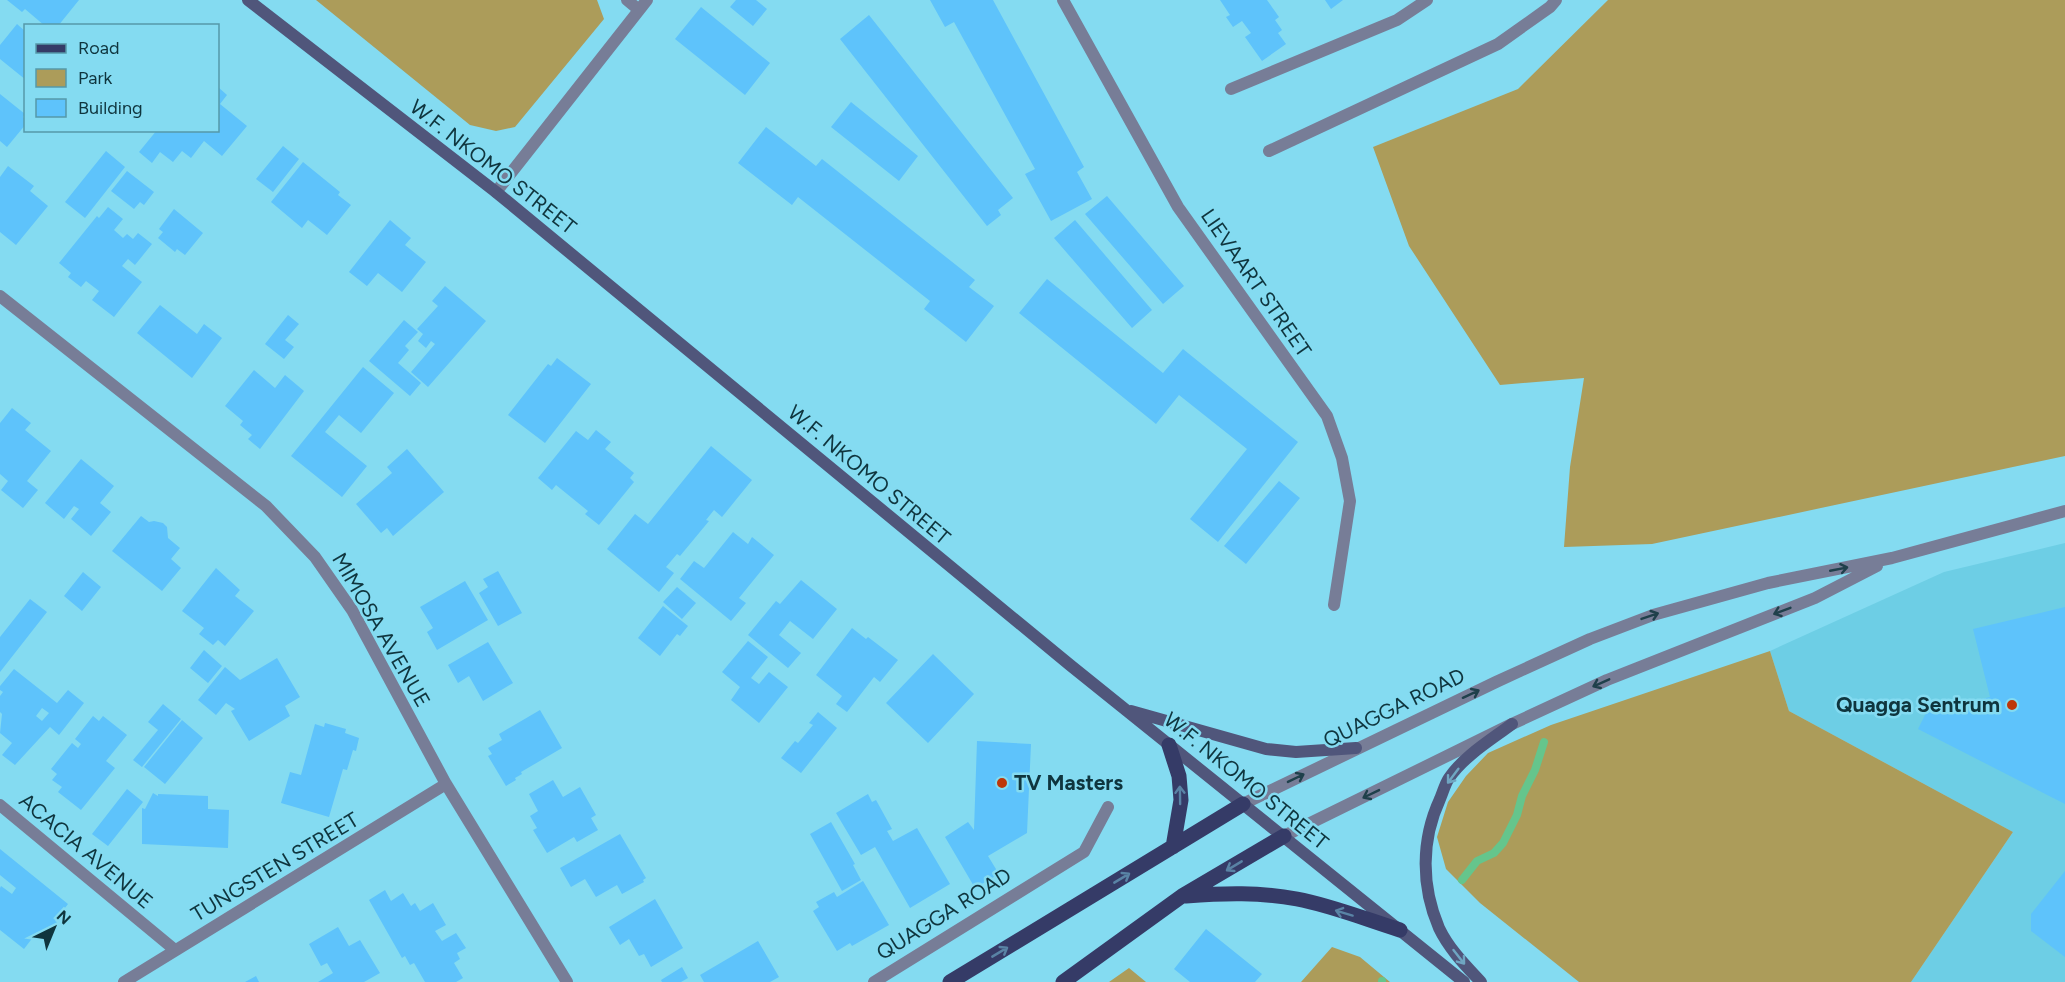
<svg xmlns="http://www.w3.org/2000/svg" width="2065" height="982" font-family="Figtree,sans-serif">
	<rect width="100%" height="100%" fill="#84dbf1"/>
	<path fill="#6dcee5" d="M2065,543v439h-154l102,-150 -224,-121 -19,-60 174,-79z"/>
	<path fill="#ac9c5a" d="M316,0h281l7,19 -89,108 -19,4 -26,-6z
		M1608,0h457v456l-413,88 -88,3 6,-80 14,-89 -84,7 -91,-139 -36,-99 145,-58z
		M1770,651l19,60 224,121 -102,150h-332l-99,-79 -34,-34 -9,-32 11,-35 18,-26 22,-23 63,-28z
		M1332,947l28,10 30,25h-89z
		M1129,968l17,14h-37z"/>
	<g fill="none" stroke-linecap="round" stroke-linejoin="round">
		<path stroke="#65c58c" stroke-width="8" d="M1462,880l15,-19 17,-8 9,-10 14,-28 5,-19 13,-26 9,-28
			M1382,982v-1"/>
	</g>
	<path fill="#5ec3fb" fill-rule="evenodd" d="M7,0h72l-21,26h-13l-20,-17 -3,3z
		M736,0h20l11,9 -14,17 -23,-19z
		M930,0h63l91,167 -7,5 15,27 -41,22 -26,-47 10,-5 -81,-147 -9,5z
		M1220,0h47l12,17 -4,3 7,10 -4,3 8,11 -24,17 -17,-24 6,-4 -9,-12 -9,6 -7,-10 4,-2z
		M1325,0h18l-12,9z
		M701,7l69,56 -25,32 -70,-56z
		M869,15l144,183 -15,12 3,5 -14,11 -147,-187z
		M17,24l9,8v48l-26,-21v-14z
		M218,87l9,8 -7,9 27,22 -25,30 -18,-15 -13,17 -9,-7 -9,11 -13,-10 -8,11 -13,-11 18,-22h61z
		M0,94l25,20 -2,3 3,3v4l-19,23 -7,-6z
		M851,102l67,54 -19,25 -68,-54z
		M766,127l50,39 6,-7 153,121 -6,7 25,19 -28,36 -42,-33 6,-8 -132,-104 -6,8 -54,-42z
		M283,146l16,13 -26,33 -17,-13z
		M106,151l19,16 -40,51 -20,-16z
		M303,162l37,30 -2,3 13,10 -24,30 -19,-15 -6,8 -31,-26z
		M8,166l26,20 -4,5 18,15 -32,39 -16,-13v-55z
		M127,171l27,21 -10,13 -4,-3 -6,7 -23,-18z
		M1107,196l77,90 -21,18 -78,-90z
		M108,207l15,12 -9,11 9,8 4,-4 6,5 5,-6 14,11 -17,21 -7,-6 -6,7 20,16 -28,35 -22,-17 7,-9 -13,-10 -5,6 -13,-10 3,-4 -12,-10 38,-47 2,2z
		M174,209l29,24 -18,22 -8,-6 -2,3 -17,-14 5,-6 -4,-3z
		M390,220l21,18 -6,7 21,17 -24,30 -24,-19 -11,13 -18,-14z
		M1075,220l77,90 -20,18 -78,-90z
		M1047,279l116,94 20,-24 115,93 -80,100 -28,-23 57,-70 -68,-54 -23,29 -137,-111z
		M445,286l41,35 -58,66 -17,-15 24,-28 -4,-3 -5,7 -8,-7 5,-7 -6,-5 21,-23 -6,-5z
		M160,305l37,29 7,-10 18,14 -30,40 -55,-45z
		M288,315l11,9 -14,16 9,7 -10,12 -19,-15z
		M404,320l14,12 -13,14 4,4 -11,13 23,20 -11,13 -41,-35z
		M557,358l34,26 -46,59 -37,-28 40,-51 3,2z
		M363,367l31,26 -33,40 -22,-18 -14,17 42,34 -25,31 -51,-41z
		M254,370l21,18 10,-13 19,16 -44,58 -12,-10 4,-4 -12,-10 3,-4 -18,-15z
		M12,408l19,15 -6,7 26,21 -24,30 11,9 -15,18 -22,-18 7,-9 -8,-7v-51z
		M596,430l15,12 -6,7 29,24 -4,5 4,4 -35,43 -14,-11 3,-3 -32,-26 -4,5 -14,-12 38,-47 12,9z
		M711,446l41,34 -30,37 -8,-7 -8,10 3,1 -29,35 -3,-2 -11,13 8,6 -15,19 -52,-43 28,-35 13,10z
		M407,449l37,43 -51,44 -6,-8 -6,5 -25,-29 36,-31 -5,-6z
		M81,459l33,27 -14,17 11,9 -20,24 -20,-17 8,-10 -5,-3 -10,13 -19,-16z
		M1279,481l21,17 -54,66 -22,-18z
		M141,516l8,6 5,-1 9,2 4,4 1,11 12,10 -9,11 10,9 -19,23 -50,-40z
		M733,532l15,12 4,-7 22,18 -35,43 7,5 -15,18 -51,-42 14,-18 10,7z
		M216,568l24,22 -5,6 19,15 -29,35 -7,-6 -5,5 -14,-11 5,-6 -22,-17z
		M498,571l24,42 -24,13 -19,-33 9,-6 -5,-8z
		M83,572l18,15 -19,24 -18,-15z
		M801,580l36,29 -24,30 -23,-18 -11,14 22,18 -13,15 -40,-33 28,-34 4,3z
		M465,581l23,39 -51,30 -10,-18 6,-4 -13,-21z
		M677,587l19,16 -14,16 -19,-17z
		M30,599l17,13 -47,60v-35z
		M663,606l25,20 -8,10 -3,-2 -17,22 -22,-18z
		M2065,607v197l-147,-75 8,-16 64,-16 -17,-68z
		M852,628l14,11 2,-2 30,23 -18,22 -6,-5 -27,35 -11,-8 6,-8 -26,-21z
		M748,641l20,16 -17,21 8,6 10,-12 19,15 -29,36 -28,-23 9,-13 -18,-15z
		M488,642l25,41 -30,18 -14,-25 -11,7 -10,-18z
		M204,650l18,16 -14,17 -18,-15z
		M933,654l41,40 -46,49 -42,-40z
		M277,658l23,39 -15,9 5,10 -41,25 -18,-30 4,-2 -9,-6 -10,12 -18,-15 27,-33 15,13z
		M14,669l43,34 11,-13 16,13 -25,32 -9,-8 -35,38 -13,-10 10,-12 -12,-10 2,-19 -2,-2v-16l3,-4 -3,-2v-4zM42,708l7,5 -7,8 -6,-5z
		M163,704l18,15 -39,48 -9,-7 25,-30 -10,-8z
		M540,710l22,38 -41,24 1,2 -7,4 1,2 -10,6 -18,-30 4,-2 -4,-6 14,-8 -3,-6z
		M818,712l19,16 -36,45 -20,-15 14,-17 3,2 15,-18 -4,-2z
		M93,716l6,5 4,-5 24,19 -21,26 9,7 -34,42 -23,-18 4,-5 -10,-7 5,-6 -6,-5 21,-26 6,5 3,-4 -6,-5z
		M182,720l21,18 -38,46 -21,-17z
		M325,723l21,6 -1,4 14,5 -3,13 -3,-1 -6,20 -4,-1 -14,48 -48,-14 9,-31 11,3 14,-51 9,3z
		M977,741l54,3 -4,89 -39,23 11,18 -24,14 -30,-51 23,-15 6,8z
		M553,780l10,17 17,-10 16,28 -5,3 7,12 -21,12 -3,-5 -27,16 -14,-23 4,-2 -7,-12 8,-5 -9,-17z
		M127,789l16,13 -35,44 -16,-12z
		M153,793l5,3v-2l50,2v13l21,1 -1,38 -86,-4v-36l3,1z
		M868,794l4,8 4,-2 16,29 -5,2 6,10 24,-13 33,56 -40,24 -35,-61 -14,8 -25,-42z
		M831,822l24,42 -2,1 8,15 -19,11 -32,-57z
		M620,834l26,44 -3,2 1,2 -22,12 -5,-9 -21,12 -11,-18 -14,8 -11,-19z
		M0,849l68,55 -13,17 4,2 -13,16 -9,-7 -13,17 -24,-19v-42l1,-2 11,8 4,-6 -16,-13z
		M2065,871v86l-34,-26v-17z
		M863,881l26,44 -37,21 -2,-3 -13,8 -24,-40 6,-4 -3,-5 18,-10 3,5z
		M385,890l6,11 12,-8 8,13 4,-3 5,8 13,-8 13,22 -11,6 7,10 14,-8 10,15 -9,5 3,6 -6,4 9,15 -7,4h-31l-11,-19 -4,2 -5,-9 -3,2 -33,-58z
		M655,899l28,49 -32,19 -7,-13 -5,2 -10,-17 -9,6 -11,-18z
		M338,927l11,19 11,-6 20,33 -16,9h-46l15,-9 -6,-10 -6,3 -12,-22z
		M1206,929l56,45 -7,8h-65l-16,-13z
		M758,941l21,36 -9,5h-66l-4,-7z
		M682,967l6,11 -7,4h-19l-1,-2z
		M256,976l3,6h-14z"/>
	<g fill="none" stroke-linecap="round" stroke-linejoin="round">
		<path stroke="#777d97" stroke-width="12" d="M1243,804l253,-122 94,-43 63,-24 115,-32 124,-25 173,-47
			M1284,836l228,-112 95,-44 208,-82 62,-32"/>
		<path stroke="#777d97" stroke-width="12" d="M627,0l12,10
			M1063,0l115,207 149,209 15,42 8,43 -16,104
			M1231,89l166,-69 30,-20
			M1269,151l229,-107 52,-37 6,-7
			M496,192l151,-192
			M0,296l266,210 49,51 37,53 94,174 121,198
			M0,805l175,145
			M124,982l322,-198
			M874,982l210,-130 24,-45"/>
		<path stroke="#50567b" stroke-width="12" d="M248,0l248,192 574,473 394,317
			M1131,711l135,38 30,3 60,-4
			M1481,982c-16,-17 -32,-33 -42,-54 -18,-42 -18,-88 1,-129 3,-7 5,-15 9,-21 15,-22 42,-38 63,-54"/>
		<path stroke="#353b67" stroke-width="15" d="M1169,745l10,31 2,24 -8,47
			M1186,896c38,-3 74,-4 111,3 33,6 71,21 103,31
			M950,982l293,-178
			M1063,982l119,-86 102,-60"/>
	</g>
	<defs><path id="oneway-shaft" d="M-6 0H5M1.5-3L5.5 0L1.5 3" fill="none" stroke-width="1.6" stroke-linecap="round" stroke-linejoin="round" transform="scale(1.5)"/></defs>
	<g stroke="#1f404b">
		<use href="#oneway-shaft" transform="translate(1839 569) rotate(-11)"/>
		<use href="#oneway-shaft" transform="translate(1782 611) rotate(159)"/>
		<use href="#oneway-shaft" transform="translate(1650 616) rotate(-19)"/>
		<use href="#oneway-shaft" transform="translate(1601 683) rotate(156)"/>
		<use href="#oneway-shaft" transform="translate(1471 694) rotate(-25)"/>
		<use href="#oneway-shaft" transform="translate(1296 778) rotate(-26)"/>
		<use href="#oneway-shaft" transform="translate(1371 794) rotate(154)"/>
	</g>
	<g stroke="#6fa6c2">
		<use href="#oneway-shaft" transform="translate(1453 776) rotate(127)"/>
		<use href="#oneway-shaft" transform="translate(1459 957) rotate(52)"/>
	</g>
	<g stroke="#5983a5">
		<use href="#oneway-shaft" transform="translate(1180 795) rotate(-91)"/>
		<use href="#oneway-shaft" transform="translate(1234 866) rotate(149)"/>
		<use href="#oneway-shaft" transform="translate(1122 878) rotate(-31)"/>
		<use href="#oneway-shaft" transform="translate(1344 913) rotate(-163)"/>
		<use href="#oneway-shaft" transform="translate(1000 952) rotate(-31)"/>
	</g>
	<g fill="#be3609" stroke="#84dbf1" stroke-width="2">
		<circle cx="2012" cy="705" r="6"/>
		<circle cx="1002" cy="783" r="6"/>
	</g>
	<g text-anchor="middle" stroke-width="5" stroke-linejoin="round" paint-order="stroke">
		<g font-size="21" fill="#0f353e" stroke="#84dbf1">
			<text transform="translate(493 167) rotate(38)" y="7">W.F. NKOMO STREET</text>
			<text transform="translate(1256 283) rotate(55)" y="7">LIEVAART STREET</text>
			<text transform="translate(869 475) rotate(40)" y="7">W.F. NKOMO STREET</text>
			<text transform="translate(381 630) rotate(60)" y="7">MIMOSA AVENUE</text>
			<text transform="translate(1394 708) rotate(-26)" y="7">QUAGGA ROAD</text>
			<text transform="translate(1246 781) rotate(39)" y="7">W.F. NKOMO STREET</text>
			<text transform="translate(86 851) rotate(40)" y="7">ACACIA AVENUE</text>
			<text transform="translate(275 867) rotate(-31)" y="7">TUNGSTEN STREET</text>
			<text transform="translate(944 914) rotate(-32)" y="7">QUAGGA ROAD</text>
		</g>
		<g font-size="21" font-weight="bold" fill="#0f353e" stroke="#84dbf1" text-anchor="end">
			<text x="2000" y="712">Quagga Sentrum</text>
			<text x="1014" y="790" text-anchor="start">TV Masters</text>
		</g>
	</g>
	<rect x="24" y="24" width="195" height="108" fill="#84dbf1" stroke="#5599a9" stroke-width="1.5"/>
	<rect x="36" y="44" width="30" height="9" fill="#353b67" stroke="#5599a9" stroke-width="1.5"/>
	<text x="78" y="54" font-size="18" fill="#0f353e">Road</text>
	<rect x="36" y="69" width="30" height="18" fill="#ac9c5a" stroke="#5599a9" stroke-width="1.5"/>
	<text x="78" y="84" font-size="18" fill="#0f353e">Park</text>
	<rect x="36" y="99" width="30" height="18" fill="#5ec3fb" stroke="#5599a9" stroke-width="1.5"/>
	<text x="78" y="114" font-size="18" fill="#0f353e">Building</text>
	<g transform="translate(54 928) rotate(43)" stroke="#84dbf1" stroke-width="4.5" paint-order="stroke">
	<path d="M0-4.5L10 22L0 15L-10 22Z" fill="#0f353e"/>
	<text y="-9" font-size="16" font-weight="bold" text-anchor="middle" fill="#0f353e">N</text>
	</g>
</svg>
